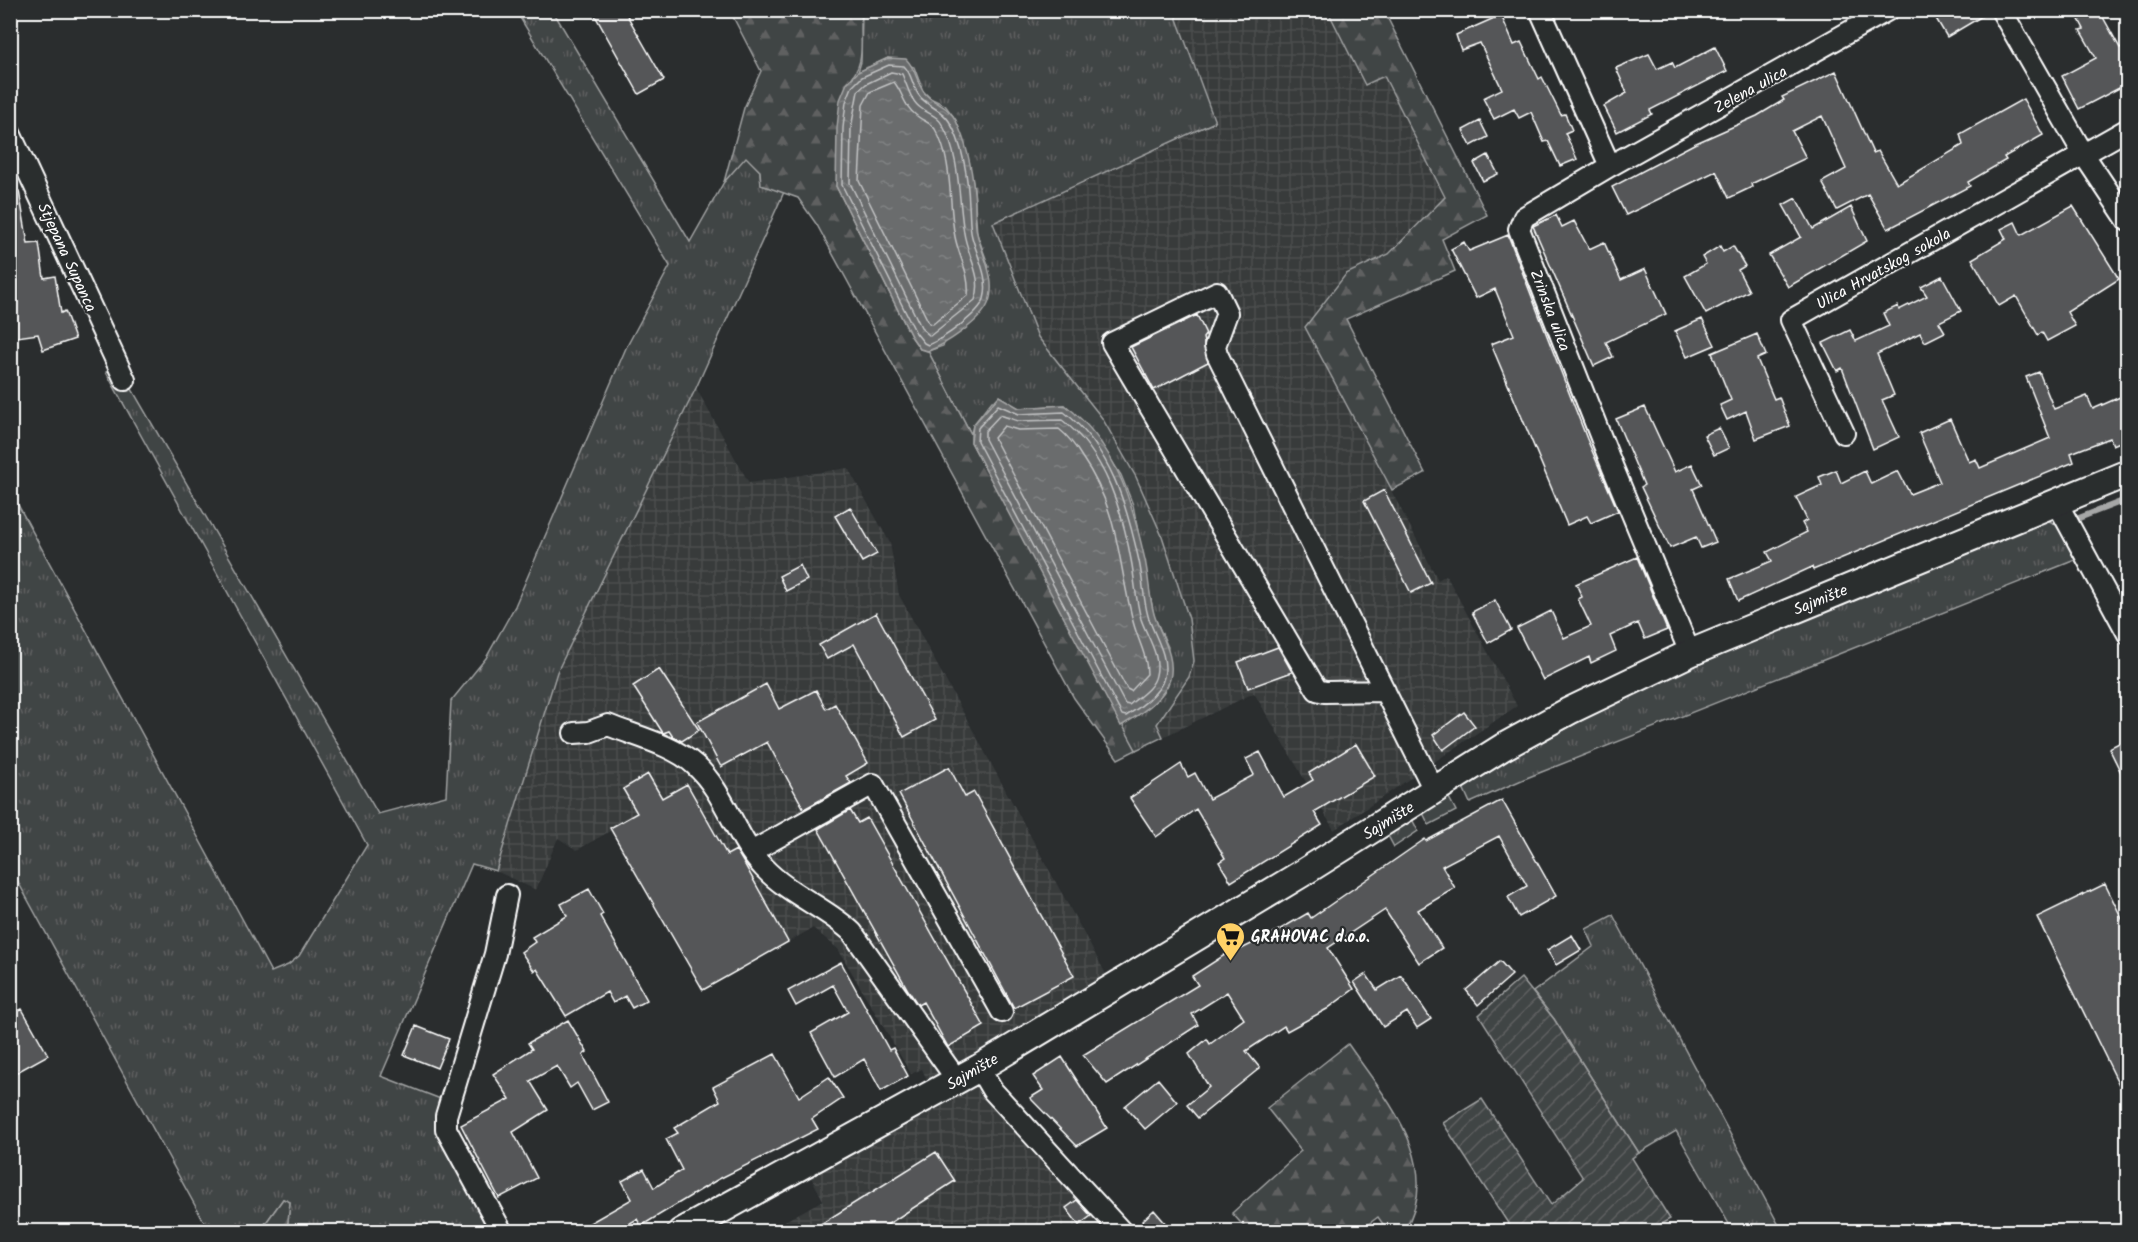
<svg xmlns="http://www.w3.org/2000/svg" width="2138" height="1242" font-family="Kalam,sans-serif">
	<defs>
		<pattern id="industrial-grid" width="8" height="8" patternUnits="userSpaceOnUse" patternTransform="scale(1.5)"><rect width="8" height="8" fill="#373a3b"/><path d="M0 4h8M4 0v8" fill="none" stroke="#4b4e4f"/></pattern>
		<pattern id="grass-tufts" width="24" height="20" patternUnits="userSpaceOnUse" patternTransform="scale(1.5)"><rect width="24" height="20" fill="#414445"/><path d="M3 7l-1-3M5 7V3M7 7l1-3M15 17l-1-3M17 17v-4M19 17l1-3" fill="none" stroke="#5e6061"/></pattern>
		<pattern id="forest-firs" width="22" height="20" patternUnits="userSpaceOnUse" patternTransform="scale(1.5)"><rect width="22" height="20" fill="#414445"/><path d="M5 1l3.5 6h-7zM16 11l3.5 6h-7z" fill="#5e6061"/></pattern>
		<pattern id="garden-furrows" width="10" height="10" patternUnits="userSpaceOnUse" patternTransform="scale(1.5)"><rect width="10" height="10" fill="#414445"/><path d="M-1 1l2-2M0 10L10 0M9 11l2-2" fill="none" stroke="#5e6061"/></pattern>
		<pattern id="water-ripples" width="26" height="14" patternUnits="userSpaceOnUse" patternTransform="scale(1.5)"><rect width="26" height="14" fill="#6a6c6d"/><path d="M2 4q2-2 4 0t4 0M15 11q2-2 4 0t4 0" fill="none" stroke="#808283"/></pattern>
	</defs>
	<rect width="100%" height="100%" fill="#2a2d2e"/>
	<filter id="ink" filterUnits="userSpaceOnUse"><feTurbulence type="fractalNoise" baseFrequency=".0167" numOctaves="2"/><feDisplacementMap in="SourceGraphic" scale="12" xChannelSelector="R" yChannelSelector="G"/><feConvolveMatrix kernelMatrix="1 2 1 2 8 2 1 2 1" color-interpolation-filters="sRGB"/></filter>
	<g filter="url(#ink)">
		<path fill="url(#industrial-grid)" d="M1174,11h154l36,74 20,-9 61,122 -56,56 -43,20 -40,54 132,252 8,-5 71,131 -183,124 -80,-137 -91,44 -6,-13 32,-47 5,-16 -5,-42 -27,-83 -26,-59 -34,-59 -64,-81 -45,-115 222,-100z
			M696,388l53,95 99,-15 42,75 9,52 214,392 -133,80 142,164h-355l56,-31 -19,-36 129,-71 -11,-24 -11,5 -73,-125 -25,-21 -110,62 -91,-160 -35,20 -19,-12 -22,52 -40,-19 61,-199z"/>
		<path fill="url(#grass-tufts)" stroke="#a0a2a2" stroke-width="1.5" d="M516,11h37l137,231 34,-60 22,-26 14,15 1,14 23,7 -88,196 -139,284 -61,199 -24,-7 -91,212 70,27 -5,13 56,115 -123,-2 -2,3 -90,-1 3,-29 -7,-3 -23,32h-51l-198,-362 -1,-379 261,482 17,-7 11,-9 68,-111 -261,-473 12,-7 260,449 68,-18 5,-95 35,-43 29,-52 111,-258 44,-82z
			M862,11h312l41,111 -222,101 45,114 64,81 34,59 26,59 27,83 5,42 -5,16 -32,47 6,13 -27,13 -15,-24 40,-31 7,-48 -14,-31 -21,-111 -12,-30 -25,-38 -31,-32 -46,3 -14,-7h-13l-19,24 -2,9 -43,-83 15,-5 46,-79 -12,-33 -3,-46 -8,-38 -10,-30 -11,-15 -15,-7 -7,-7 -9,-24 -26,-9 -30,14 3,-10z
			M2048,520l10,6 17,34 -551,219 -54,24 -8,-18 194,-105z
			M1448,796l8,15 -27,14 -7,-14z
			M1412,819l6,12 -24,16 -8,-15z
			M1613,915l169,316h-49l-57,-100 -37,22 -85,-134 -21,-27 61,-46 -8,-17z"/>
		<path fill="url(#forest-firs)" stroke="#a0a2a2" stroke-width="1.5" d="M730,11h132c-4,28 7,51 -15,72l-11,103 75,150 9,13 8,2 43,83v8l165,308 -18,9 -44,-61 -257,-473 -19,-27 -37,-13 -1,-14 -14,-14 -22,25 20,-74 17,-37z
			M1328,11h56l103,204 -45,24 13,32 -109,48 79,154 -33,17 -87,-163 41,-53 43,-20 56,-57 -61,-121 -19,9z
			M1348,1044c37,54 98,120 56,187h-16l-10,-14 -19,14h-111l-16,-18 69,-62 -34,-43z
			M283,1199l7,3 -3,29h-27z"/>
		<path fill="url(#garden-furrows)" stroke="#a0a2a2" stroke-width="1.5" d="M1521,978l33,41 85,134 -7,5 38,61 -22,12h-135l-70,-108 39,-24 69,106 32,-27 -104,-163z"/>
		<path fill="url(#water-ripples)" stroke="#a6a7a7" stroke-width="1.5" d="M888,58l18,1c10,10 10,21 17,32 9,13 25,13 33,30 10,21 16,48 18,71 2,14 0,28 3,41 5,22 21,48 11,71 -7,17 -43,41 -60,47l-8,-2 -9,-13 -75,-150 1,-58 3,-28 7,-17 11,-11z
			M999,396l20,12 46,-3c51,39 67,96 80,155 4,18 4,36 9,54 6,21 22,42 16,65 -5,20 -32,37 -49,47l-150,-284 2,-17z"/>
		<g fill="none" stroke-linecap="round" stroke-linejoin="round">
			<path stroke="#c3c4c5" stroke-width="1.5" d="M889,65l15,1c8,8 8,19 14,28 8,13 23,14 31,27 14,22 19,58 20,84 1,10 0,21 3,32 5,19 18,42 12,62 -5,15 -41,40 -56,46l-4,-2 -8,-10 -74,-148 1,-57 3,-26 6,-15 10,-10z
				M891,72l11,2c6,13 8,27 20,35 9,6 16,7 21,17 18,33 15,72 21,107 3,22 20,45 11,67l-45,36 -8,-7 -72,-146 1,-55 7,-37 8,-7z
				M894,82c9,11 10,25 23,34 6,5 13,6 18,13 19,33 13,73 20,108 4,20 15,37 13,58l-35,29 -4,-1 -70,-142 4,-76 7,-13z
				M998,405l21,9 45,-2c47,36 63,94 75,149 4,18 4,37 9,55 6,20 21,39 16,61 -3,16 -26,32 -38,39l-4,-1 -145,-274 1,-13z
				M1000,415l18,6 44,-1c44,33 61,93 70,145 3,18 4,36 9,54 6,18 20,36 15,56 -2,13 -18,22 -27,30l-4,-1 -140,-265v-8z
				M1004,426l14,4 41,-1c9,7 17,18 23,28 37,54 35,99 50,160 4,21 15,35 15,57l-16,17 -4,-2 -133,-251z"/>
			<path stroke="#a6a7a7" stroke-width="6" d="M2079,518l49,-19"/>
		</g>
		<path fill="#555758" stroke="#fff" stroke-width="1.5" d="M592,10h32l40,70 -25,14z
			M1931,10h58v2l-42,25z
			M2074,10h25l21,38 7,-4v40l-48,25 -17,-33 34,-18 -16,-28 4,-1z
			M1501,15l13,30 7,-3 18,37 3,-2 19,38 4,-1 7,16 -7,3 12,26 -17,7 -12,-25 -4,1 -13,-30 -12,6 -5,-9 -20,10 -11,-21 19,-9 -22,-46 -19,7 -5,-15z
			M1715,47l12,24 -77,39 2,4 -35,18 -13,-26 23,-13 -11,-25 33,-14 8,15 15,-7 3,6z
			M1836,71l37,82 5,-2 19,33 66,-39 -3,-11 63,-35 20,36 -39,22 2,3 -38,22 2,4 -82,43 -20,-35 -31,16 -15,-28 24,-13 -24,-53 -30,15 14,27 -55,26 1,3 -23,11 -13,-27 -90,44 -14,-28 82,-43 63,-28 27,-16 -2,-3z
			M1480,121l8,16 -17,9 -8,-16z
			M1488,155l10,19 -15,7 -9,-18z
			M19,191l9,53 11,-1 5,35 11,-2 6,37 4,-2 10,28 -32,11 -5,-16 -28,4v-146z
			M1796,198l17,31 38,-22 16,34 -79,46 -19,-32 32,-18 -18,-32z
			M2073,206l46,73 -52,33 8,14 -28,15 -5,-9 -4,3 -22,-39 -17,10 -27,-47 34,-20 -5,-10 14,-7 6,13z
			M1556,215l6,12 12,-6 15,28 15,-7 17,38 24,-11 21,45 -60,28 7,15 -19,9 -61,-140z
			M1508,235l79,204 31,72 -27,12 -4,-7 -20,9 -76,-181 23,-9 -19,-46 -19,9 -25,-49 13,-7 5,9z
			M1720,246l3,6 10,-6 12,20 -7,4 11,21 -43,23 -21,-38 21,-12 -4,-7z
			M1942,276l19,35 -22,11 6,10 -20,10 -5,-9 -43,21 17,41 -12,5 17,37 -26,12 -31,-81 -5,3 -14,-28 27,-13 6,11 33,-15 -6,-13 15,-7 1,4 28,-14 -6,-9z
			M1197,315l9,19 -3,4 5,24 -54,28 -23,-43z
			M1702,319l13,26 -28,12 -12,-26z
			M1757,334l9,21 -9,4 17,40 5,-2 11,29 -34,13 -10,-28 -19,9 -7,-15 11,-5 -19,-47z
			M2039,372l15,37 33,-13 6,13 34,-15v45l-14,6 -3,-7 -39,15 3,9 -261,108 -1,-3 -74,34 -9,-22 43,-18 -5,-9 40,-20 -5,-9 5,-3 -11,-23 26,-12 -3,-8 17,-7 5,13 24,-12 6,13 27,-13 12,23 30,-12 -21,-49 31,-14 19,43 7,-3 4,9 70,-30 -24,-61z
			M1645,407l30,65 17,-8 10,21 -9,4 23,53 -15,6 -5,-11 -26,11 -29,-61 3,-2 -28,-66z
			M1719,428l10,20 -15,7 -10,-20z
			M1384,490l47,93 -20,10 -47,-92z
			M850,507l27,47 -15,8 -27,-46z
			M1637,557l30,73 -22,9 -7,-16 -28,13 6,15 -25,12 -2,-6 -46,23 -26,-52 34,-17 13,27 27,-12 -13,-27 4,-2 -6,-13z
			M800,565l7,15 -21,11 -7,-15z
			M1495,600l16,30 -23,13 -16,-31z
			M876,613l59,107 -31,17 -50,-93 -27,15 -8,-14z
			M1278,647l14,25 -44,16 -10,-26z
			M659,669l40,61 -17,11 -9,-4 -4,-6 -6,2 -30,-47z
			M766,684l13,25 37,-19 10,19 9,-5 33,59 -22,13 5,7 -47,26 -37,-67 -46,25 -24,-45z
			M1464,712l11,14 -32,24 -10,-15z
			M2127,739v46l-18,-37z
			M1356,744l19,32 -61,36 8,13 -91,57 -12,-20 6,-4 -29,-49 -40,28 -26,-39 51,-34 7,13 7,-4 14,26 45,-24 -8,-16 14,-7 24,45 29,-17 -4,-7z
			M949,767l16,30 9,-5 100,184 -60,32 -115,-214z
			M648,774l14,24 25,-14 40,71 9,-5 9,15 43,77 -85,48 -93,-162 27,-15 -14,-24z
			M1502,800l54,96 -37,21 -11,-20 19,-11 -28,-50 -57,30 13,22 -37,22 24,38 -23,15 -34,-53 -57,38 26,41 -27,20 -40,22 -3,-5 -38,25 14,17 -62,50 -11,-13 22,-18 -20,-33 18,-15 3,5 34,-25 -17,-27 -35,22 6,11 -91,59 -24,-29 115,-70 -6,-9 34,-22 1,2 45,-22 36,-21 3,5 114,-79 1,2z
			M850,810l8,13 9,-5 117,208 -36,21 -25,-45 -5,3 -10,-15 -90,-161z
			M2105,884l22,45v172l-90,-184z
			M589,889l14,25 -3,2 47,84 -15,8 -7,-12 -12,7 -6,-11 -41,24 -29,-47 -3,2 -13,-19 14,-10 -3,-5 35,-21 -6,-12z
			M1572,935l9,15 -25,15 -9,-15z
			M1500,961l12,14 -34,30 -12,-15z
			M841,962l48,88 4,-2 15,28 -27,15 -17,-32 -29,18 -24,-44 37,-21 -15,-27 -37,21 -8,-15z
			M1366,974l11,16 24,-15 30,44 -14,9 -10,-16 -24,15 -29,-45z
			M22,1009l26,46 -38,21v-61z
			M568,1020l19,32 -4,3 25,47 -16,8 -15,-27 -7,5 -13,-22 -27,15 18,29 -35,22 24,46 -38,20 -38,-73 49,-26 -17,-25 39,-25 -4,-6z
			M416,1026l33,13 -12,29 -33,-13z
			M775,1054l24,43 30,-20 14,21 -31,21 6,10 -101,51 -76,46 -4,-7 -22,13h-41l58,-33 -10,-18 22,-12 10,19 28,-18 -16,-31 12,-6 -4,-5 46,-27 -7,-14z
			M1062,1057l45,71 -30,18 -47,-48 13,-8 -10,-14z
			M1158,1079l19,23 -32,27 -20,-23z
			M936,1152l19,29 -79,51h-68z
			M1077,1200l14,16 -12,9 -13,-17z
			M1154,1210l19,22h-21l-10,-11z"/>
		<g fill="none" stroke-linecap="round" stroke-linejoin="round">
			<defs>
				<path id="minor" d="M1540,10l70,156 -86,51 -5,12 94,239 77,185
					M2001,10l83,145 44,66
					M10,133l115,247
					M1610,166l278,-156
					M1844,433l-53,-113 337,-191
					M2056,501l72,133
					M1385,691l-60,1 -8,-2 -205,-347 105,-51 10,21 -12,33 2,8 217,436
					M574,733l15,-1 19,-7c27,11 65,20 87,40 31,28 40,73 69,103 26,27 61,39 88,64l105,148
					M753,851l120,-67 129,228
					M979,1068l13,22 130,142
					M502,1232l-56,-103v-13l49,-162 12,-59"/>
				<path id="major" d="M681,1232l298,-164 322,-194 202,-127 66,-36 121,-58 438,-180"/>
			</defs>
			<use href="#minor" stroke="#fff" stroke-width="24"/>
			<use href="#major" stroke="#fff" stroke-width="30"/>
			<use href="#minor" stroke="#2a2d2e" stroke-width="20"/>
			<use href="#major" stroke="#2a2d2e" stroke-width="26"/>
		</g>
	</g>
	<defs>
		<symbol id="supermarket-pin" viewBox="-11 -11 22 30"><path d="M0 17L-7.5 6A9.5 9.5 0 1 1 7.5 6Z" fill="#ffd166" stroke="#2a2d2e"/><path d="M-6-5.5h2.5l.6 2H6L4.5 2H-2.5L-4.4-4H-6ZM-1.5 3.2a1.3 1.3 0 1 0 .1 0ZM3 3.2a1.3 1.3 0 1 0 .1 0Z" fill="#111"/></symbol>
	</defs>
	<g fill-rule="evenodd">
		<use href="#supermarket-pin" x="1214" y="920" width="33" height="45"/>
	</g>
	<g text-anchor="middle" stroke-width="4.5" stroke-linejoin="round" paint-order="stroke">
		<g font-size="16" fill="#fff" stroke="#2a2d2e">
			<text transform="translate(1750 89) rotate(-29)" y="6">Zelena ulica</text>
			<text transform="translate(68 257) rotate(65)" y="6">Stjepana Supanca</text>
			<text transform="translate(1883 268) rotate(-29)" y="6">Ulica Hrvatskog sokola</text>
			<text transform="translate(1551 310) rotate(69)" y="6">Zrinska ulica</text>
			<text transform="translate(1820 599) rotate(-22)" y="6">Sajmište</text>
			<text transform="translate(1388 820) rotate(-32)" y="6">Sajmište</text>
			<text transform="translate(972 1071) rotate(-30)" y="6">Sajmište</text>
		</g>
		<g font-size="16" font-weight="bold" fill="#fff" stroke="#2a2d2e" text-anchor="start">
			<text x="1251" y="942">GRAHOVAC d.o.o.</text>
		</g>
	</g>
	<rect width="2138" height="1242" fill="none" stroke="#2a2d2e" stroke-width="36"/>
	<rect x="18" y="18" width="2102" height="1206" fill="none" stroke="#fff" stroke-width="2" filter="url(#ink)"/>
</svg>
